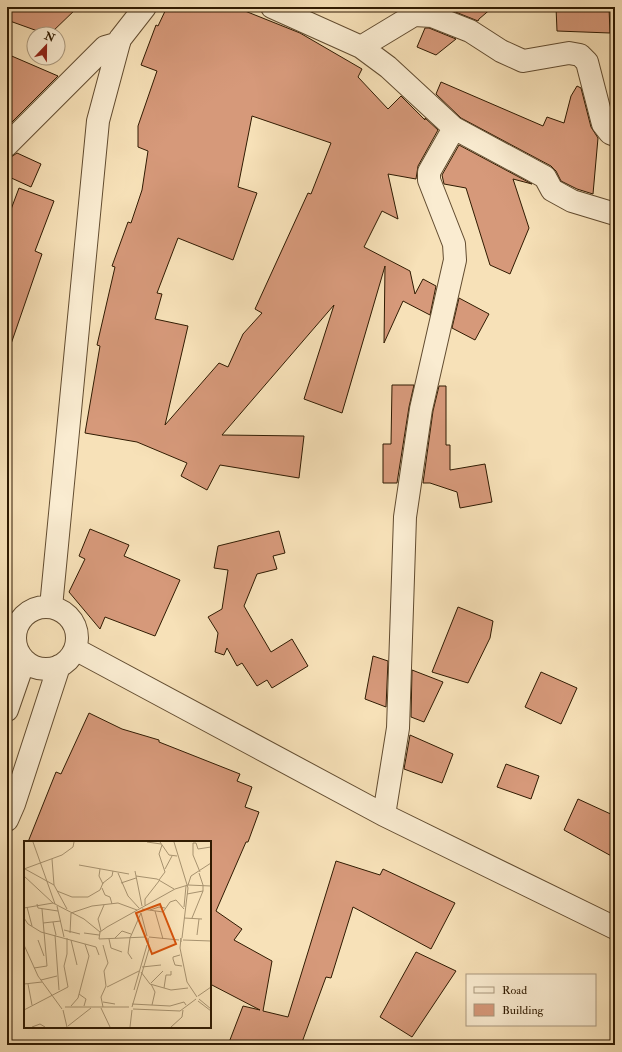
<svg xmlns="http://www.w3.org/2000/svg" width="622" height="1052" font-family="'IM FELL Double Pica',serif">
	<rect width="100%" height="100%" fill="#f7e1b8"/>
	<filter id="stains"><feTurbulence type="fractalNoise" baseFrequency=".005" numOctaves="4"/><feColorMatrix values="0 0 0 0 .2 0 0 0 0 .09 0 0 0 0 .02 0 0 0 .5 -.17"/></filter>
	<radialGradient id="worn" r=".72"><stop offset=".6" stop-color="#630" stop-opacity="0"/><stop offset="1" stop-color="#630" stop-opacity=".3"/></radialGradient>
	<path fill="#d6997a" stroke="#301b02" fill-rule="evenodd" d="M7,7h71l-28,27h-4l-39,-14z
		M167,7h68l65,26 62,36 -4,8 30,32 13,-13 24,24v-2l13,12 -20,36 -2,13 -28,-5 10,45 -16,-8 -18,36 46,24 5,23 8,-15 13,7 -6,29 -27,-14 -19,42 1,-77 -43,147 -38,-14 30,-94 -112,130 82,1 -5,42 -79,-13 -13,25 -26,-14 6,-13 -50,-21 -52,-9 15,-87 -3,-1 18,-78 -3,-1 16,-44 3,1 11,-33 6,-39 -10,-4v-21l19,-55 -16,-6 15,-40 2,1zM252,116l79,27 -2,5 -18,46 -3,-1 -53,116 7,4 -19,21 -15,33 -9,-4 -54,62 23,-99 -33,-7 7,-25 -5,-1 21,-55 55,22 24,-67 -19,-6z
		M443,7h50l-14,12 -1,2z
		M556,7h53l1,26 -53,-2z
		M425,28h4l27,11 -20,16 -19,-8z
		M7,54l51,22 -51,51z
		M441,82l102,44 4,-9 17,6 7,-27 6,-10 4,2 10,39 7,11 -5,56 -16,-5 -16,-8 -5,-10 -5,-5 -90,-48 -25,-24z
		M459,145l73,39 -19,-5 16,49 -19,46 -20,-9 -24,-77 -22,-4 -2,-9z
		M17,153l24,11 -10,23 -24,-11v-19h4z
		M19,188l35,13 -19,50 7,3 -31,90 -4,-1v-123z
		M459,298l30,16 -14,26 -23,-12z
		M392,385h22l-5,22 -12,76h-14v-39h8z
		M439,386h7v59h4v25l35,-6 7,38 -32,6 -3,-16 -27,-9h-7l10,-72z
		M90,529l39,16 -5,11 56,24 -25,56 -50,-19 -5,12 -31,-37 16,-33 -6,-3z
		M279,531l6,22 -12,3 4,13 -20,5 -13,32 27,46 21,-13 16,27 -36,22 -5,-8 -10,6 -15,-23 -5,3 -10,-18 -3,7 -9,-3 3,-19 -10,-16 14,-8 6,-39 -14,-2 4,-22z
		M458,607l35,14 -3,17 -22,45 -36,-11z
		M373,656l15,5 -2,46 -21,-8z
		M412,670l31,12 -19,40 -13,-5z
		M541,672l36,16 -16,36 -36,-17z
		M89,713l33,16 37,11v2l81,32 -3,7 15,6 -7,20 14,5 -11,30h-2l-30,69 26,18 -8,11 38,21 -9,50 25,6 48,-156 44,14 3,-6 72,34 -24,46 -78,-42 -22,71 -5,-1 -25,68h-73l15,-39 17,4 -50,-26v-142h-182l28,-70 5,2z
		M410,735l43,19 -11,29 -38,-14z
		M506,764l33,12 -8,23 -34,-12z
		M578,799l37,17v42l-51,-28z
		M416,952l40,19 -44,66 -32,-20z"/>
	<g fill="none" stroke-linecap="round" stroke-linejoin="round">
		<defs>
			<path id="minor" d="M272,7l89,40 27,20 66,61 91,49 7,13 20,11 43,13
				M361,47l53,-32 18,1 38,15 31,20 22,10 46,-8 11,2 7,7 16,62 7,9 5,2
				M7,145l98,-98 14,-4 1,-4
				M15 638a31 31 0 1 1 62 0a31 31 0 1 1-62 0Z
				M51,607l47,-486 22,-82 25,-32
				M75,649l309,166 231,113
				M7,710l17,-49
				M384,815l14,-87 7,-211 16,-108 34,-149 -1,-16 -25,-64v-8l25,-44
				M7,820l7,-16 45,-138"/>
		</defs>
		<use href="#minor" stroke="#624c30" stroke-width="24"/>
		<use href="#minor" stroke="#faecd1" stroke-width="22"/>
	</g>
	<g transform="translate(24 841)">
		<rect width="187" height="187" fill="#f7e1b8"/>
		<path fill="none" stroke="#a7926f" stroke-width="1" d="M9,1l22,62M123,1l14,2M136,1l9,13 8,1M150,1l14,46 -6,50M172,2h-3v12l7,17M172,2l2,6 13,-2M28,18l2,26M55,24l50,9M0,28l38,-14 11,-8 1,-5M1,28l29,16 13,24M76,28l-1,7 4,8M141,28l7,-13M111,30l7,35M94,32l10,23 11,12M0,35l29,27 31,16 16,13M112,35l21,3 17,10M135,39l6,-8 -6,-18 3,-9M97,42l15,-5M164,44l3,-9 20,-13M78,47l3,7 5,2 2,7M33,50l15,6h16l12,-7 3,-7 9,-7 1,-5M163,53l16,-3M13,63l1,4 20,3M121,64v-6l14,-18M33,65l7,31M3,66l5,19M160,66l2,-21M0,67l29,-5M118,68l21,3 7,-10 6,-2 8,9M126,69l9,-3 6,1M131,70l8,28M47,72l21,-7 26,-3 19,7M117,72l6,23M0,77l4,6 13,8 55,15 3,8M160,77l18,1M168,77l11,-27v-6l-4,-12M29,81l3,13M19,82l18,-2M40,89l16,4M77,90l-3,-12 6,-14M46,92l1,-20M60,92l15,2M31,94l4,55M173,94l2,-16M122,96l-47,2 1,-7 7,-5 68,-38 13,-4 23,1M125,96l30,3M91,97l7,-7 9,3M85,98l2,9 11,4M14,99l6,16M47,99l6,25M159,99l28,1M157,101v-4l-1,10 7,34 10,15M0,104l14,31 24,33M156,114l-7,2v2l2,6 7,1M108,118l-4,-6 2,-15 11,-25M118,126l19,-2M10,127l13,-2 -5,-57M117,131l9,12 21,6 17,-2M17,139l16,-4M127,142l12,-12M0,143l18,-2M4,143l4,21M127,143l4,8 -3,13M83,146l32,-16M140,147l2,-13h5v-4M110,149l13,-45M55,153l7,5 -2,7M174,155l13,-9M175,158l12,10M174,160l13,10M79,161l12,2M108,163l38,2 14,-4 2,3M47,165l7,-8 11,-42 -4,-12M41,166h64M79,166l-2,-10 5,-11 -2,-15 4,-8 -5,-18M108,166l17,-58 -1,-11M77,167l9,19M109,168l47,2 16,-12M0,169l44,-23 -4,-21 3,-12v-16M39,169l4,17M44,185l23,-18M8,186l8,-3 5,3M106,186l2,-17M147,186l11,-10 1,-7"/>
		<path fill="#d6530b" fill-opacity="0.15" stroke="#d6530b" stroke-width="2" d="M136,63l16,40 -24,10 -16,-41z"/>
		<rect width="187" height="187" fill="none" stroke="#301b02" stroke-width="2"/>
	</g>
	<rect width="622" height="1052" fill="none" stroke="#f7e1b8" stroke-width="24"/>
	<rect x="8" y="8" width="606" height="1036" fill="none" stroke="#301b02" stroke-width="2"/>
	<rect x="12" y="12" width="598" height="1028" fill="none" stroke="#301b02"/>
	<rect x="466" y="974" width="130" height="52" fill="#faecd1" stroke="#a9987e"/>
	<rect x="474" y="987" width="20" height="6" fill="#faecd1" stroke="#a9987e"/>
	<text x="502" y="994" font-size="12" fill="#301b02">Road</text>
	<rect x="474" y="1004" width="20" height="12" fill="#d6997a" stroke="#a9987e"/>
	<text x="502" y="1014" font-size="12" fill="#301b02">Building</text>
	<g transform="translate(46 46) rotate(22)"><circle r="19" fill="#faecd1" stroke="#a9987e"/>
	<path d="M0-3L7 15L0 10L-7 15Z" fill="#8f2418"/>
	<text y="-6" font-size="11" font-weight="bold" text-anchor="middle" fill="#301b02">N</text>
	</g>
	<rect width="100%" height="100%" filter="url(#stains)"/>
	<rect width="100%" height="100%" fill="url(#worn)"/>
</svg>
